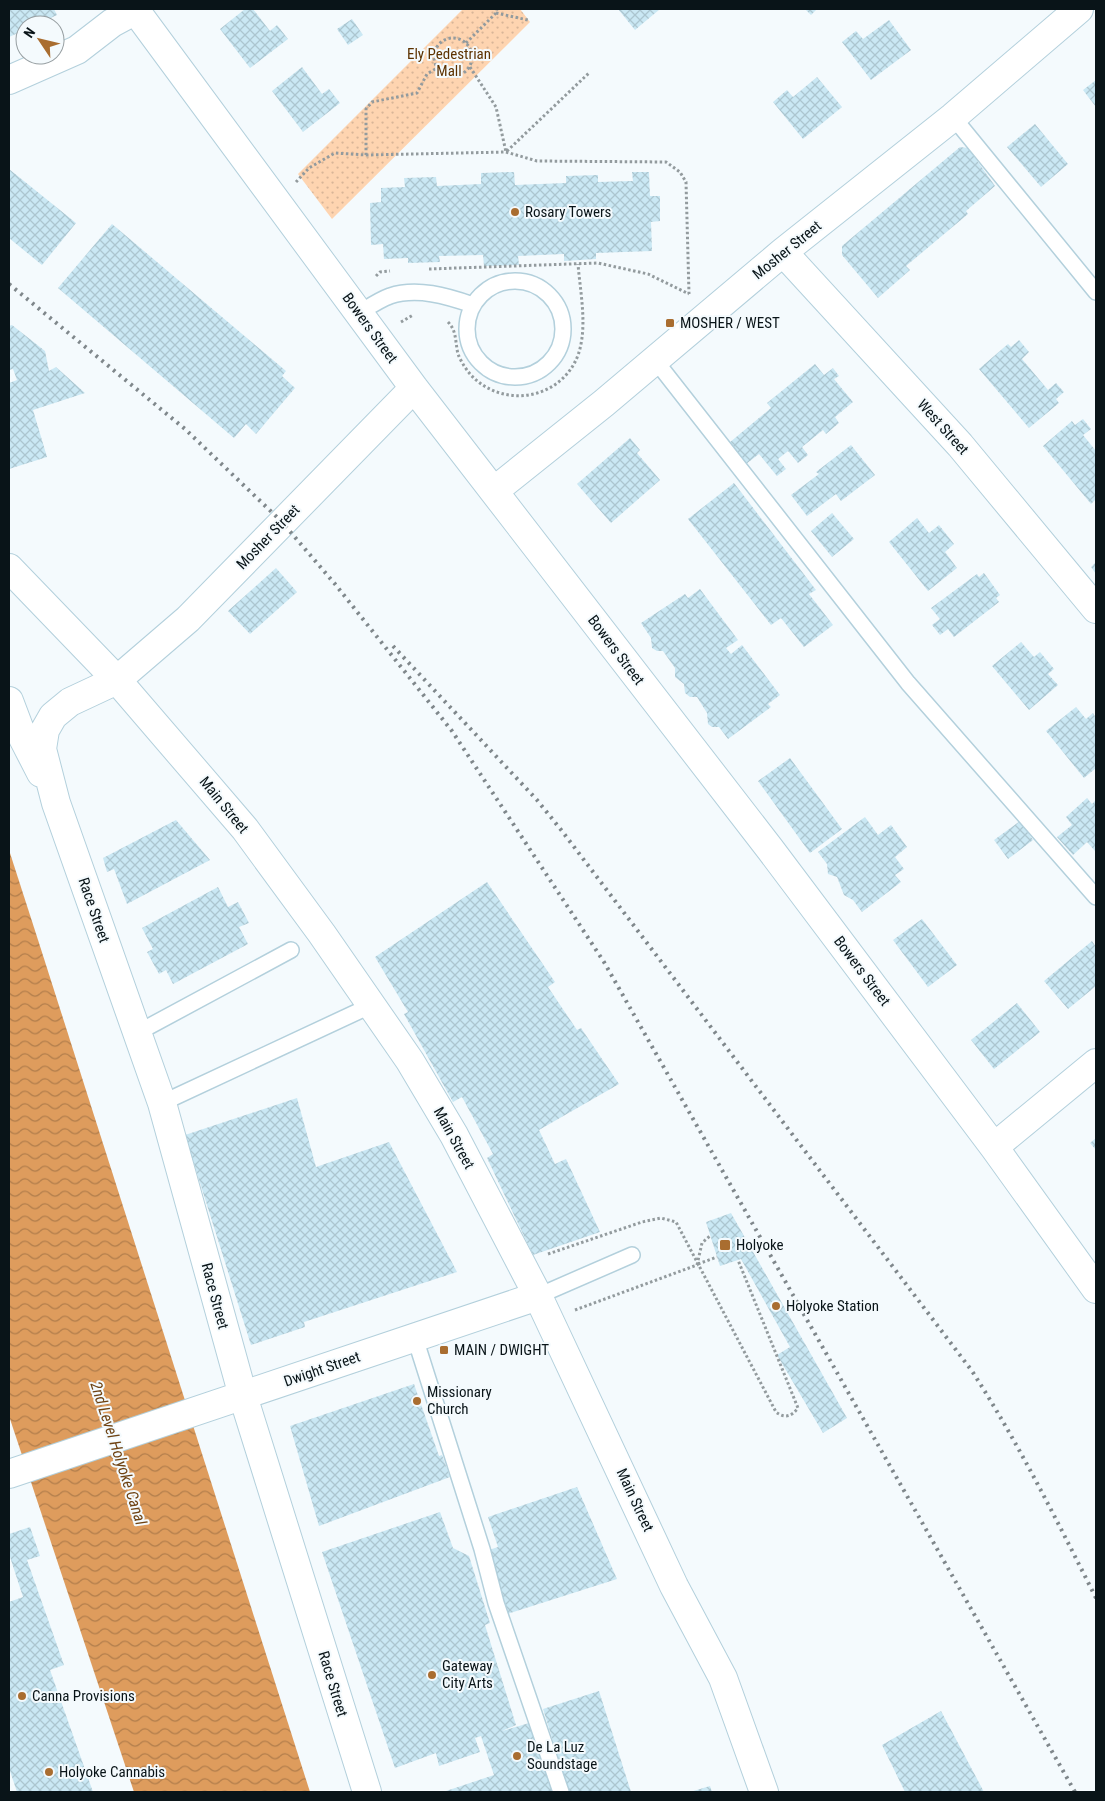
<svg xmlns="http://www.w3.org/2000/svg" width="1105" height="1801" font-family="'Roboto Condensed',sans-serif">
	<defs>
		<pattern id="park-dots" width="8" height="8" patternUnits="userSpaceOnUse" patternTransform="scale(1.25)"><rect width="8" height="8" fill="#fed4b0"/><path d="M2 2h.1M6 6h.1" fill="none" stroke="#d8b597" stroke-width="1.8" stroke-linecap="round"/></pattern>
		<pattern id="water-waves" width="16" height="10" patternUnits="userSpaceOnUse" patternTransform="scale(1.25)"><rect width="16" height="10" fill="#de9c5d"/><path d="M0 5q4-4 8 0t8 0" fill="none" stroke="#b27e4c"/></pattern>
		<pattern id="building-cross-hatch" width="8" height="8" patternUnits="userSpaceOnUse" patternTransform="scale(1.25)"><rect width="8" height="8" fill="#cae8f4"/><path d="M0 0l8 8M0 8l8-8" fill="none" stroke="#acc6d0"/></pattern>
	</defs>
	<rect width="100%" height="100%" fill="#f4fafd"/>
	<path fill="url(#park-dots)" d="M463,9h57l10,13 -198,197 -34,-45z"/>
	<path fill="url(#water-waves)" d="M9,850l30,93 271,849h-176l-125,-376z"/>
	<path fill="url(#building-cross-hatch)" d="M9,9h45l3,6 -21,10h-11v5l-16,7z
		M245,9h8l17,22 7,-6 11,14 -38,29 -30,-39z
		M618,9h42l-25,21z
		M805,9h12l-6,6z
		M352,19l11,16 -15,10 -11,-16z
		M889,20l22,30 -40,30 -29,-38 14,-11 7,8z
		M302,67l20,27 7,-5 11,14 -37,29 -31,-41z
		M817,77l25,30 -39,32 -30,-37 14,-12 6,7z
		M1096,80v27l-13,-17z
		M1035,124l33,40 -27,23 -34,-40z
		M960,147l8,1 27,38 -29,25 2,3 -62,52 4,4 -32,28 -36,-43v-9z
		M9,169l67,54 -34,42 -33,-27z
		M514,172l1,13 51,-2v-7l32,-1v7l35,-1 -1,-9h17l1,24h10v25l-9,1 1,29 -56,2v6l-32,2v-7l-46,2 1,9 -35,1 -1,-11 -44,1 1,6 -32,1v-5l-24,1 -1,-15 -12,1 -1,-42 11,-1v-14l24,-1 -1,-9 32,-1 1,9 44,-2v-11z
		M112,224l174,147 -4,5 13,12 -39,46 -10,-10 -12,14 -176,-150z
		M12,325l33,26 4,20 7,-4 29,26 -52,17 14,47 -38,12v-86l8,-3 -4,-11 -4,1v-44z
		M1019,340l10,12 -7,7 26,31 8,-7 8,9 -8,7 3,4 -30,25 -50,-59 29,-25 3,3z
		M815,364l9,11 9,-7 6,8 -5,3 19,23 -18,15 4,6 -13,11 -3,-4 -21,17 6,8 -10,8 -10,-12 -10,8 8,10 -9,7 -18,-22 -13,10 -17,-21 42,-35 -4,-5z
		M1083,419l8,10 -8,6 13,16v48l-5,5 -48,-58 29,-25 3,4z
		M630,438l10,12 -3,3 23,27 -49,43 -34,-39z
		M851,445l24,30 -34,26 -5,-7 -29,22 -16,-21 28,-21 -3,-2z
		M734,483l82,107 -7,4 24,31 -29,22 -23,-29 -10,7 -83,-106z
		M832,513l22,26 -22,18 -21,-26z
		M917,518l12,15 10,-8 15,19 -9,8 12,16 -29,23 -39,-49z
		M1096,562v12l-5,-7z
		M276,568l21,24 -47,42 -22,-23z
		M984,573l16,22 -4,3 3,4 -45,35 -6,-8 -8,6 -8,-10 8,-6 -9,-11 46,-34 2,3z
		M700,589l38,51 -12,8 5,6 11,-9 38,50 -12,9 3,3 -43,32 -9,-12h-7l-4,-3 -1,-11 -10,-16h-7l-5,-4 -1,-9 -9,-7v-9l-12,-17h-6l-5,-3 -1,-10 -10,-15 44,-29 3,4z
		M1021,642l13,15 6,-5 14,17 -6,5 10,11 -29,25 -37,-44z
		M1076,707l10,12 7,-6 3,5v50l-12,10 -38,-47z
		M790,758l52,71 -32,24 -52,-72z
		M1087,798l5,6 4,-4v49l-1,2 -8,-9 -14,13 -16,-18 15,-12 -6,-8z
		M865,817l13,18 13,-10 16,22 -12,10 9,12 -9,6 6,7 -39,30 -9,-12 -9,-5 -7,-18 -9,-3 -1,-10 -9,-12z
		M176,820l34,40 -83,44 -13,-35 -7,3 -4,-14z
		M1020,821l13,19 -25,19 -14,-19z
		M487,882l68,100 -7,5 29,43 4,-2 38,56 -80,46 16,34 11,-5 34,73 -67,23 -46,-97 6,-4 -31,-57 -9,5 -49,-88 4,-2 -33,-55z
		M218,887l10,20 10,-5 11,21 -10,4 9,17 -75,40 -7,-14 -7,4 -12,-22 6,-3 -11,-21z
		M922,919l35,46 -29,22 -35,-47z
		M1092,941l4,6v39l-28,23 -24,-28z
		M1017,1003l23,29 -46,37 -23,-29z
		M297,1098l19,69 73,-25 68,130 -153,50 1,5 -54,18 -66,-210z
		M1096,1138v12l-6,-7z
		M731,1213l116,205 -24,15 -46,-78 13,-8 -49,-88 -21,7 -14,-44z
		M414,1384l25,72 3,-1 8,22 -131,49 -29,-100z
		M577,1487l40,92 -110,35 -18,-64 9,-3 -10,-30z
		M440,1512l13,36 16,8 21,67 -5,2 31,100 -14,6 34,-10 21,71h-114l51,-17 -13,-39 -6,2 5,14 -41,14 -3,-13 -41,15 -73,-216z
		M30,1527l10,29 -13,4 37,105 -14,5 43,122h-76l-8,-24v-166l14,-5 -14,-43v-20z
		M599,1691l32,101h-62l-26,-83z
		M941,1711l43,81h-79l-23,-47z
		M710,1786l2,6h-22z"/>
	<g fill="none" stroke-linecap="round" stroke-linejoin="round">
		<defs>
			<path id="lane" d="M953,117l143,175
				M467 329a48 48 0 1 1 96 0a48 48 0 1 1-96 0Z
				M359,313c10,-6 20,-13 31,-17 27,-9 57,0 83,9
				M655,360l253,323 188,214
				M137,1033l154,-83
				M162,1103l210,-98
				M538,1296l94,-41
				M415,1338l67,211 14,54 65,189"/>
			<path id="street" d="M136,11l278,377 356,461 224,298 102,142
				M783,252l177,193 136,164
				M494,491l110,-88 179,-151 170,-135 126,-108
				M117,680l71,-61 226,-231
				M994,1147l102,-84"/>
			<path id="secondary" d="M9,80l68,-30 35,-27 26,-14
				M9,568l108,112 128,149 77,105 88,127 44,74 84,161 136,290 49,92 41,114
				M117,680l-47,22 -17,14 -8,14 -3,19 14,54 106,300 81,293 124,396
				M9,701l14,37 18,35
				M9,1474l529,-178"/>
		</defs>
		<use href="#lane" stroke="#b3d0dc" stroke-width="18"/>
		<use href="#street" stroke="#b3d0dc" stroke-width="30"/>
		<use href="#secondary" stroke="#b3d0dc" stroke-width="30"/>
		<path stroke="#939b9e" stroke-width="3" stroke-dasharray="2.5 2.5" stroke-linecap="butt" d="M496,13l32,7
			M434 57a19 19 0 1 1 38 0a19 19 0 1 1-38 0Z
			M466,43l30,-30 1,-4
			M470,67l26,40 10,45 84,-80
			M366,155l140,-3 31,9 129,1 14,10 6,10 3,112
			M296,182l13,-14 26,-15 31,2v-46l6,-7 45,-9 10,-19 10,-6
			M429,269l169,-6 50,11 41,20
			M376,276l4,-4 10,-1
			M401,322l12,-7
			M448,322c9,9 7,20 10,32 3,8 10,19 17,25 37,33 97,15 106,-35 5,-25 -1,-55 -3,-80
			M548,1254l94,-32 19,-4 15,4 100,190c9,7 16,4 22,-4l-60,-148
			M698,1264l19,-7
			M575,1310l122,-45 5,-22 9,-8"/>
		<use href="#lane" stroke="#fff" stroke-width="15"/>
		<use href="#street" stroke="#fff" stroke-width="28"/>
		<use href="#secondary" stroke="#fff" stroke-width="28"/>
		<path stroke="#7f878b" stroke-width="4" stroke-dasharray="2.5 5" stroke-linecap="butt" d="M9,284l176,145 96,92 54,63 117,147 152,231 471,830
			M393,646l144,154 25,31 410,540c47,73 85,150 124,227"/>
	</g>
	<g fill="#a96d30" stroke="#f4fafd" stroke-width="2">
		<circle cx="515" cy="212" r="5"/>
		<rect x="665" y="318" width="10" height="10" rx="2.5"/>
		<rect x="719" y="1239" width="12" height="12" rx="2.5"/>
		<circle cx="776" cy="1306" r="5"/>
		<rect x="439" y="1345" width="10" height="10" rx="2.5"/>
		<circle cx="417" cy="1401" r="5"/>
		<circle cx="432" cy="1675" r="5"/>
		<circle cx="22" cy="1696" r="5"/>
		<circle cx="517" cy="1756" r="5"/>
		<circle cx="49" cy="1772" r="5"/>
	</g>
	<g text-anchor="middle" stroke-width="4" stroke-linejoin="round" paint-order="stroke">
		<g font-size="15" fill="#5d3200" stroke="#f4fafd">
			<text x="449" y="59">Ely Pedestrian<tspan x="449" dy="17">Mall</tspan></text>
		</g>
		<g font-size="15" fill="#091418" stroke="#f4fafd" text-anchor="start">
			<text x="525" y="217">Rosary Towers</text>
			<text x="680" y="328">MOSHER / WEST</text>
			<text x="736" y="1250">Holyoke</text>
			<text x="786" y="1311">Holyoke Station</text>
			<text x="454" y="1355">MAIN / DWIGHT</text>
			<text x="427" y="1397">Missionary<tspan x="427" dy="17">Church</tspan></text>
			<text x="442" y="1671">Gateway<tspan x="442" dy="17">City Arts</tspan></text>
			<text x="32" y="1701">Canna Provisions</text>
			<text x="527" y="1752">De La Luz<tspan x="527" dy="17">Soundstage</tspan></text>
			<text x="59" y="1777">Holyoke Cannabis</text>
		</g>
		<g font-size="15" fill="#091418" stroke="#f4fafd">
			<text transform="translate(787 250) rotate(-39)" y="5">Mosher Street</text>
			<text transform="translate(370 328) rotate(54)" y="5">Bowers Street</text>
			<text transform="translate(943 427) rotate(48)" y="5">West Street</text>
			<text transform="translate(268 537) rotate(-46)" y="5">Mosher Street</text>
			<text transform="translate(616 650) rotate(53)" y="5">Bowers Street</text>
			<text transform="translate(224 805) rotate(51)" y="5">Main Street</text>
			<text transform="translate(94 910) rotate(71)" y="5">Race Street</text>
			<text transform="translate(862 971) rotate(53)" y="5">Bowers Street</text>
			<text transform="translate(454 1138) rotate(61)" y="5">Main Street</text>
			<text transform="translate(215 1296) rotate(75)" y="5">Race Street</text>
			<text transform="translate(322 1369) rotate(-19)" y="5">Dwight Street</text>
			<text transform="translate(635 1500) rotate(65)" y="5">Main Street</text>
			<text transform="translate(333 1684) rotate(73)" y="5">Race Street</text>
		</g>
		<g font-size="16" font-style="italic" fill="#6e4212" stroke="#f4fafd">
			<text transform="translate(119 1453) rotate(72)" y="6">2nd Level Holyoke Canal</text>
		</g>
	</g>
	<rect width="1105" height="1801" fill="none" stroke="#091418" stroke-width="20"/>
	<g transform="translate(40 40) rotate(305)"><circle r="24" fill="#f4fafd" stroke="#969ea1"/>
	<path d="M0-4L9 19L0 12L-9 19Z" fill="#a96d30"/>
	<text y="-8" font-size="14" font-weight="bold" text-anchor="middle" fill="#091418">N</text>
	</g>
</svg>
